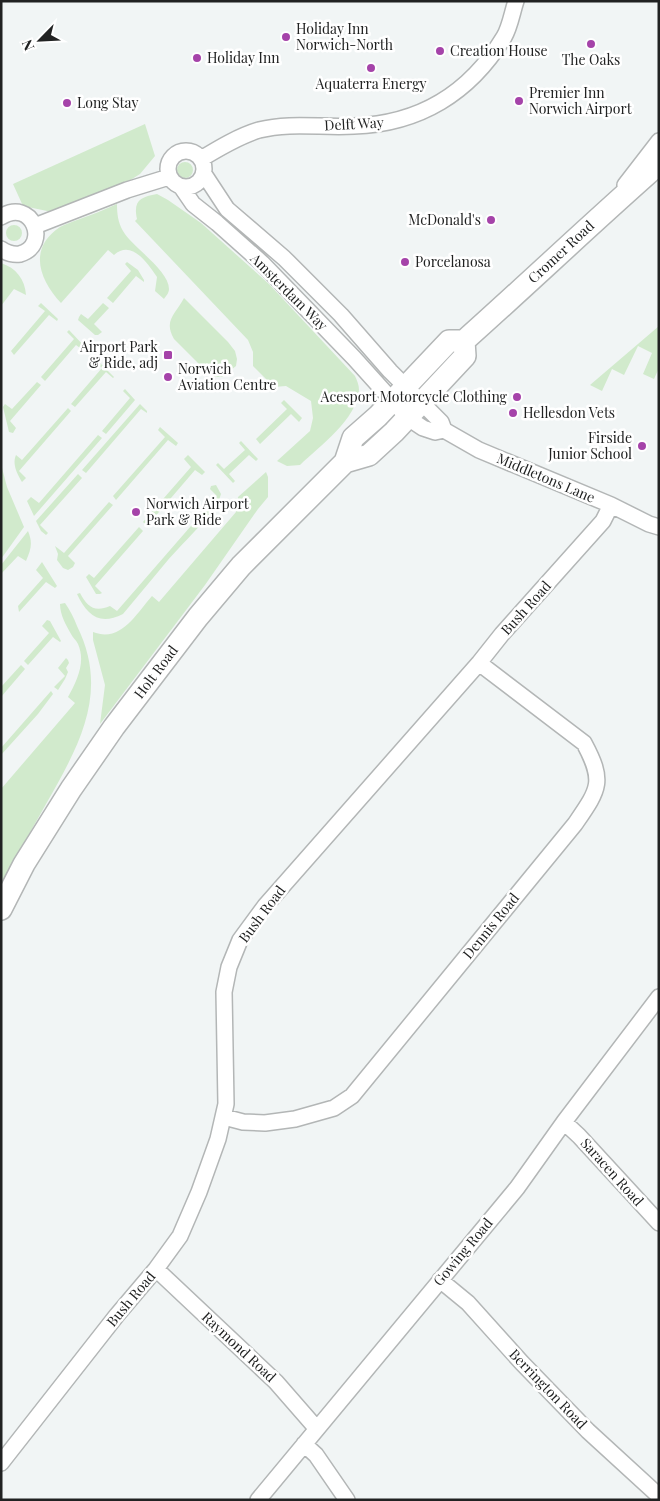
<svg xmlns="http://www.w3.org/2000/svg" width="660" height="1501" font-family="'Playfair Display',serif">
	<rect width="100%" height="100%" fill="#f1f5f5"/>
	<path fill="#d1eacc" d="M145,124l10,32 -15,18 -16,10 -72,28 -29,-6 -10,-22z
		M177 170a8 8 0 1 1 16 0a8 8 0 1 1-16 0Z
		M157,194l11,6 33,23 68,61 86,92c2,4 4,9 4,14 -2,29 -39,56 -59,75l-13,1 -10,-5 33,-30 3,-13 -2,-17 -25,-15 -12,1 -21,-21v-14l-5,-12 -113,-119 2,-2c-4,-18 3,-22 20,-25z
		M117,204c0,10 1,18 6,27 9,16 46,39 46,58 0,4 -3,7 -5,10l-9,-8 2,-14c-9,-13 -25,-38 -43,-22l-6,-5 -47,53c-21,-23 -34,-54 -1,-76 5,-3 12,-5 17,-7 14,-5 27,-10 40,-16z
		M6 233a8 8 0 1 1 16 0a8 8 0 1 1-16 0Z
		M127,262l11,8 6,10v2l-8,-6 -23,27 -6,-5 24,-27 -6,-7z
		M1,263c15,5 24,16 25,32l-12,-6 -13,17z
		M184,298l44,44 7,9 2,8 -1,7 -14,11h-10l-38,-38c-11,-19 2,-25 10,-41z
		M41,303l17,16 -1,2 -8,-6 -35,40 -3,-4 34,-40 -7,-5z
		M103,303l6,5 -15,16 8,8 -4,3h-3l-17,-15 1,-3 2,-3 7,5z
		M659,326v42l-5,11 -11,-5 9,-21 -14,-7 -14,29 -12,-6 -10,22 -12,-6z
		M69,330l17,18 -2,3 -8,-6 -31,36 -4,-4 33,-38 -7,-7z
		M97,360l17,17 -1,1 -7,-6 -31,35 -4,-3 31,-36 -7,-7z
		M37,382l4,3 -31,36 6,7 -3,5 -4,-1 -6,-25 2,-3 7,5z
		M125,389l10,11 -29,34 -4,-3 28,-33 -7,-7z
		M284,400l18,18 -3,4 -8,-8 -31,30 -4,-5 31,-30 -6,-6z
		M140,404l7,7v2l-6,-4 -55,64 -4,-3z
		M68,408l3,3 -52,60 7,7 -4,4c-5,-8 -10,-18 -6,-27l6,5z
		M160,427l18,16 -2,3 -8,-6 -52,60 -3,-4 52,-59 -7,-7z
		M98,435l4,3 -68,78 -7,-15 4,-4 8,6z
		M241,441l17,18 -2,2 -7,-6 -20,19 6,7 -2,2 -17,-18 2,-2 6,6 21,-19 -6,-7z
		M188,455l17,17 -3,3 -7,-5 -48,56 -4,-4 48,-55 -7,-8z
		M1,464l6,23 17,40 -23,32z
		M266,472l2,5v20l-10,12 -53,76 -105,139 5,-39 -12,-45v-8c28,11 43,-18 59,-36l7,6 77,-90 2,-15z
		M78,474l4,4 -42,47 8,8 -2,2 -5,-4 -5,-10z
		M216,485l5,9c-4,17 -40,51 -53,66 -15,18 -30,36 -45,54 -24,12 -36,1 -46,-20l3,-1c7,13 14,20 30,13l7,5 100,-115 -7,-7 1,-3z
		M109,502l4,3 -45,51 7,7 -2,4 -5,3 -5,-2 -6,-8 1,-6 -3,-8 9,7z
		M139,527l4,4 -48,55 7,7 -2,1h-4l-10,-17 3,-3 5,4z
		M28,531c5,12 3,18 -2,30l-8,-5 -17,18v-9z
		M42,562l15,24 -2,2 -9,-6 -27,30 -1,-6 25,-28 -7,-8z
		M65,603c5,7 9,15 12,23 33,66 2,120 -31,178 -15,27 -30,53 -45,80v-95l74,-86 -7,-6c9,-16 18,-35 10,-53 -2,-4 -5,-6 -7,-10 -5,-9 -11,-19 -11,-30z
		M47,620l3,1 11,20 -1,1 -7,-5 -25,28 -4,-4 25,-28 -7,-7z
		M66,658l2,2 1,3 -3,5 2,4 -3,7 -7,11 -4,-3 11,-11 -7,-8z
		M21,665l4,4 -24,28v-10z
		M51,691l2,3 -15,20 -37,41v-7z"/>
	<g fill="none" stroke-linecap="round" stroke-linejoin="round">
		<defs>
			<path id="minor" d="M168 169a18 18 0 1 1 36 0a18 18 0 1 1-36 0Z
				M201,159c18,-11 38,-23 58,-29 32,-8 63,-2 95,-4 65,-2 116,-33 150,-89 6,-10 8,-24 12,-36
				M204,174l23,35 57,49 57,57 49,56 51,51 3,8 35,20 132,55 38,19 10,3
				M625,185l34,-44
				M182,188l11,16 24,19 45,40 92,95 54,60 15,10 12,4 9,-2
				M1,217c31,-20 50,28 19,37 -7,1 -13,-1 -19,-5
				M35,226l92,-36 42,-13
				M224,1117l19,5 22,1 30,-4 39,-11 18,-12 223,-272c24,-35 30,-42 9,-81l-105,-80
				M564,1122l15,14 80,87
				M156,1269l120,113 41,47
				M440,1280l28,23 54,60 66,68 71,65
				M304,1444l12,11 31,45
				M1,1463l116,-148 39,-46 24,-33 19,-44 19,-53 8,-35 -2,-112 5,-25 11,-27 25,-34 214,-243 23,-29 101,-113 8,-16
				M258,1500l259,-312 47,-66 95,-125"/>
			<path id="highway" d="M345,462l24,-7 25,-23 71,-76 -1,-15
				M1,909l23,-45 47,-75 43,-62 84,-110 43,-51 104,-104 8,-24 25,-22 71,-75h15c66,-59 129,-119 195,-177"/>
		</defs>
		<use href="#minor" stroke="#b3b6b6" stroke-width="18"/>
		<use href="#highway" stroke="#b3b6b6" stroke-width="24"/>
		<use href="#minor" stroke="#fff" stroke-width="15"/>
		<use href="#highway" stroke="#fff" stroke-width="21"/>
	</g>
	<g fill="#a543a9" stroke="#fff" stroke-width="2">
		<circle cx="286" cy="37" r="5"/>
		<circle cx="591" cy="44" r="5"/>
		<circle cx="440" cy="51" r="5"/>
		<circle cx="197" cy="58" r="5"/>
		<circle cx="371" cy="68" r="5"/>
		<circle cx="519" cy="101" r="5"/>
		<circle cx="67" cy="103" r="5"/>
		<circle cx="491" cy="220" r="5"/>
		<circle cx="405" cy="262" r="5"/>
		<rect x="163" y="350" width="10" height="10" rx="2.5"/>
		<circle cx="168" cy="377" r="5"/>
		<circle cx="517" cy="397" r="5"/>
		<circle cx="513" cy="413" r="5"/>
		<circle cx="642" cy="446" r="5"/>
		<circle cx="136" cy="512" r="5"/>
	</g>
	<g text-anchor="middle" stroke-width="5" stroke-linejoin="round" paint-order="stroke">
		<g font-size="14" fill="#212222" stroke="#fff" text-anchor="start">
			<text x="296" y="34">Holiday Inn<tspan x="296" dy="16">Norwich-North</tspan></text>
			<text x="450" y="56">Creation House</text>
			<text x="207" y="63">Holiday Inn</text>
			<text x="591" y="65" text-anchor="middle">The Oaks</text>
			<text x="371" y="89" text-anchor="middle">Aquaterra Energy</text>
			<text x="529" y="98">Premier Inn<tspan x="529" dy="16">Norwich Airport</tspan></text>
			<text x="77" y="108">Long Stay</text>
			<text x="481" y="225" text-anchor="end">McDonald's</text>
			<text x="415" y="267">Porcelanosa</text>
			<text x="158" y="352" text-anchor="end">Airport Park<tspan x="158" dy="16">&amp; Ride, adj</tspan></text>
			<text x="178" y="374">Norwich<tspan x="178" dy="16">Aviation Centre</tspan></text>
			<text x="507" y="402" text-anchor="end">Acesport Motorcycle Clothing</text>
			<text x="523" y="418">Hellesdon Vets</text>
			<text x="632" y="443" text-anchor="end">Firside<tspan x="632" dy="16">Junior School</tspan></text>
			<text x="146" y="509">Norwich Airport<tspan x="146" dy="16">Park &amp; Ride</tspan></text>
		</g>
		<g font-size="14" fill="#212222" stroke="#fff">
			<text transform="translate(354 124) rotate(-3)" y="5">Delft Way</text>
			<text transform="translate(561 252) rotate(-43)" y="5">Cromer Road</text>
			<text transform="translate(289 292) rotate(45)" y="5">Amsterdam Way</text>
			<text transform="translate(546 478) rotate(23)" y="5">Middletons Lane</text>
			<text transform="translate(526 608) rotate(-48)" y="5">Bush Road</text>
			<text transform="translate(156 672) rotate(-53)" y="5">Holt Road</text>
			<text transform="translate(262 914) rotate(-53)" y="5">Bush Road</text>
			<text transform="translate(491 926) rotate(-51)" y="5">Dennis Road</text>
			<text transform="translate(612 1172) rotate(48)" y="5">Saracen Road</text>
			<text transform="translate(463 1252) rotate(-50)" y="5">Gowing Road</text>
			<text transform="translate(131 1299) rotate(-50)" y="5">Bush Road</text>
			<text transform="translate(239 1347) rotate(43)" y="5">Raymond Road</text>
			<text transform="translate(548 1389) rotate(46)" y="5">Berrington Road</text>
		</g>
	</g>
	<rect width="660" height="1501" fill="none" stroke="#212222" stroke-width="5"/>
	<g transform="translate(40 40) rotate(246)" stroke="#ffffff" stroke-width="4" paint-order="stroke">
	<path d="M0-4L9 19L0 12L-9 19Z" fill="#212222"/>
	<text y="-8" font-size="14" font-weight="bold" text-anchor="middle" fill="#212222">N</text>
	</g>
</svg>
